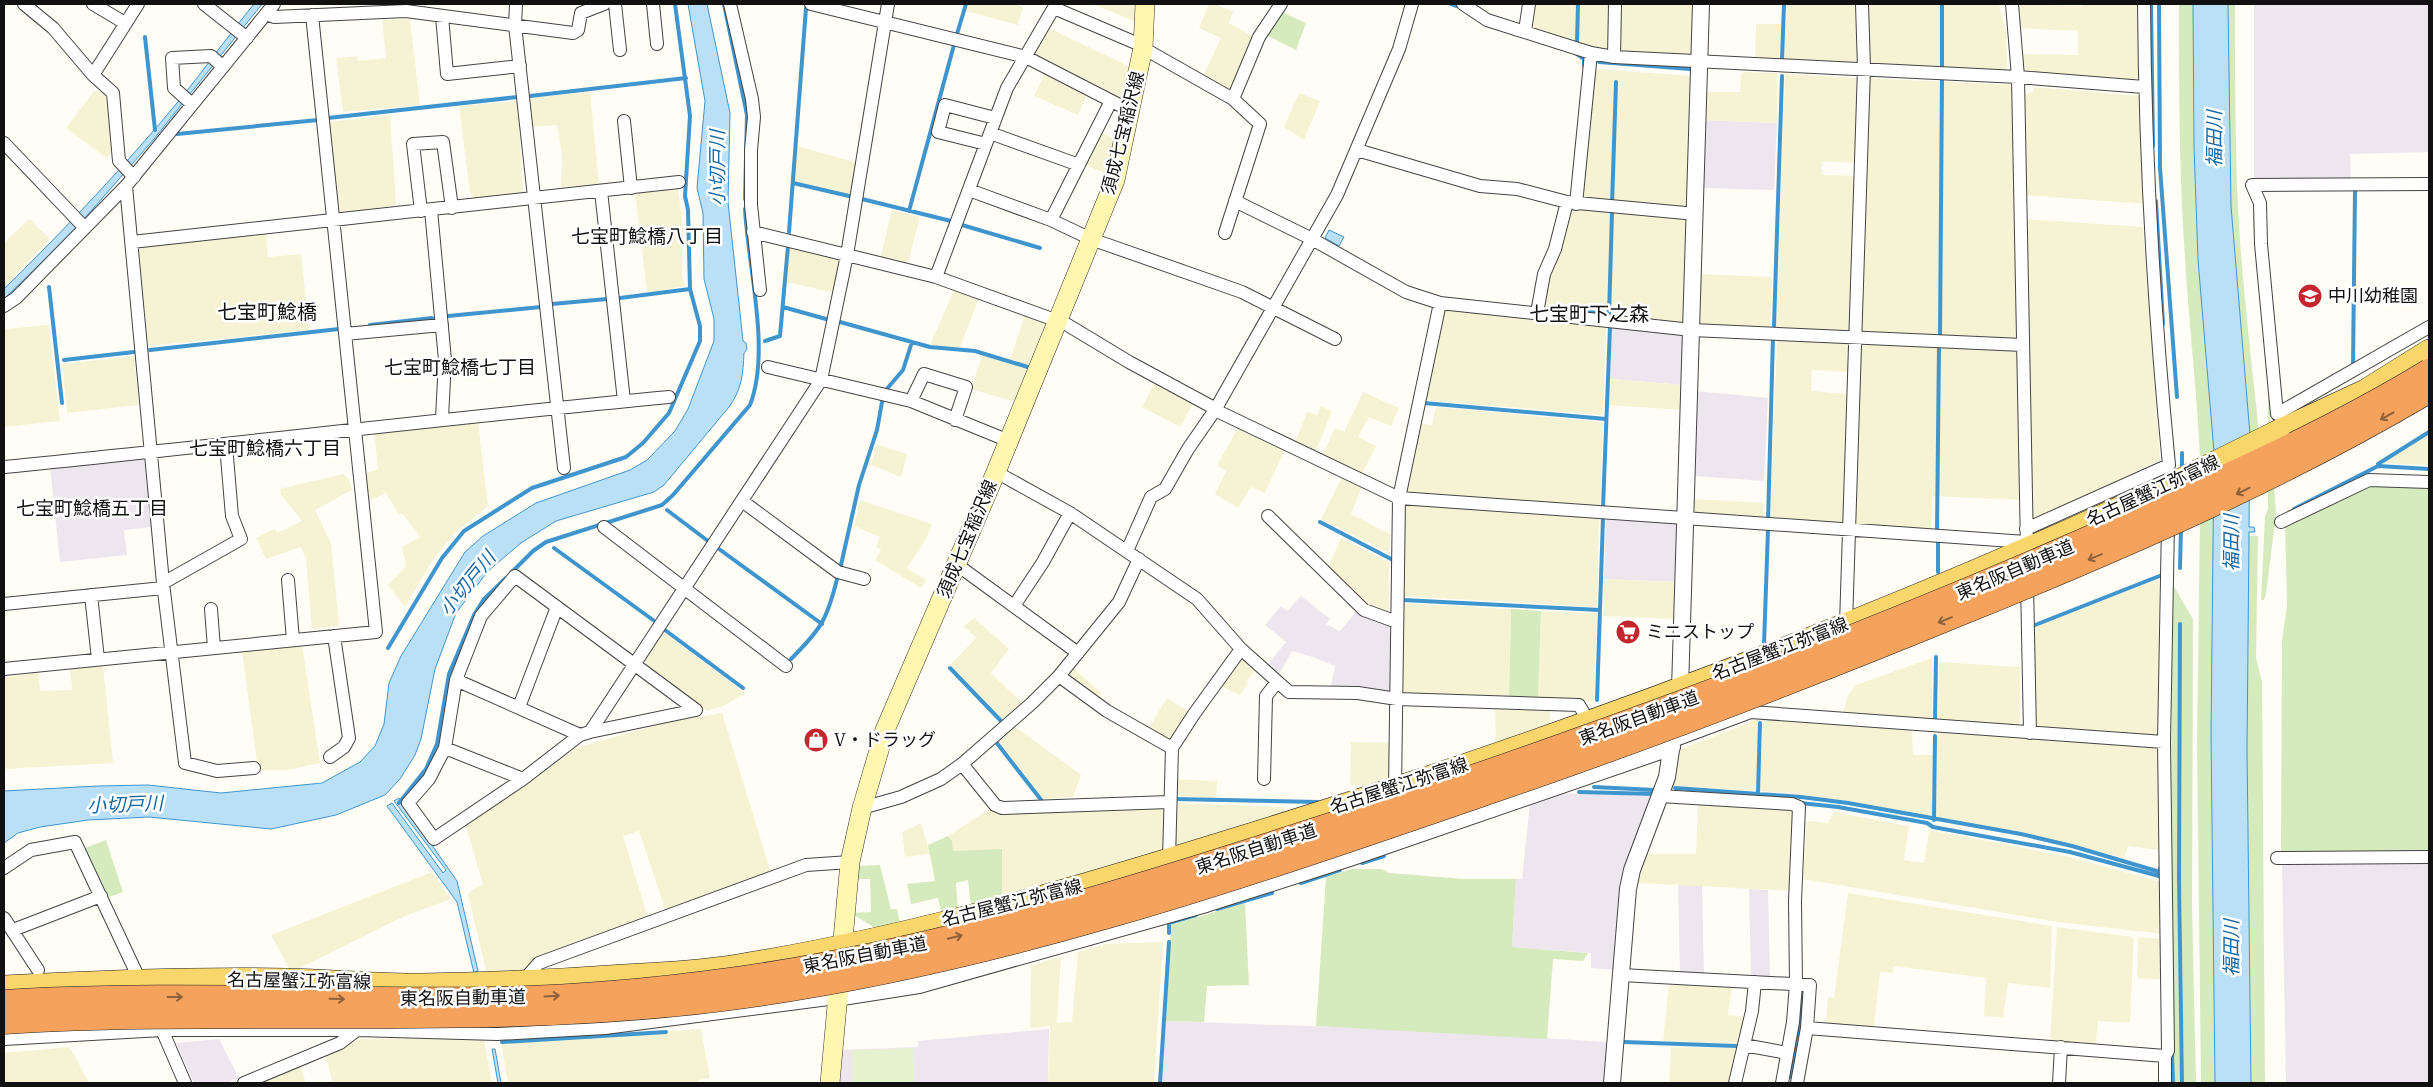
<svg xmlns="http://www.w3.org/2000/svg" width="2433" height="1087" font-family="'IBM Plex Serif','Noto Sans JP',serif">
	<rect width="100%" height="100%" fill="#fffdf5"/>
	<path fill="#eee6ef" d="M2254,4h175v148l-79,2 1,26 -97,1z
		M1703,120l74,3 -3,67 -74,-2z
		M1612,325l73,9 -2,51 -73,-6z
		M1696,391l72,7 -4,83 -70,-5z
		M141,458l5,3 7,66 -29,3 3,25 -67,7 -10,-96z
		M1606,518l72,6 -2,58 -72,-3z
		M1301,596l29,23 -4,5 14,7 18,-22 18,12 16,4v64l-3,3 -59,-2 5,-24 -22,-9 -21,-6 -15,27 -12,-10 21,-26 -21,-17 16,-19 6,5z
		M1552,793l102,3 -38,174 -25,-2v-15l-79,-6 4,-68h6l8,-77z
		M2429,861v222h-143l-4,-220z
		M1678,885l24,1 2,87h-24z
		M1749,889l19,1 2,86 -19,-1z
		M1166,1021l202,7 241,14 -3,41h-444z
		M1049,1029l-1,54h-212l2,-33 80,-3v-6z
		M219,1039l20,39 -13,5h-32l-18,-40z"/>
	<path fill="#f6f3d4" d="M968,4h45l10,3 -5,18 -52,-14z
		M1093,4h45l-2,18z
		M1209,4h10l-1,2 15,5 -4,12 27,15 -24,55 -30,-15 19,-40 -22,-10z
		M1534,4h79l-5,48 -74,-22 -2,-5z
		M1620,4h76l-2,50 -5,2 -69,-4z
		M1787,4h70l1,61 -74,-4z
		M1866,4h133l7,28 1,35 -3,3 -137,-5z
		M2016,4l66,2v-2h57l-1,74 -2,3 -113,-8 -2,-19 57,1v-24l-60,-3z
		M410,19l10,86 -77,7 -7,-54 21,-2 1,5 28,-3 -4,-38z
		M1756,24h25l-1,37h-25z
		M1047,27l85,41 -6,37 -90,-47 -3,-6z
		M1597,69l96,7 -3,133 -111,-11 12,-126z
		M1744,72l33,1v50l-74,-3 1,-28h36l1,-19z
		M1045,73l42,22 -9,20 -44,-19z
		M1785,74l75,4 -4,85 -34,-2v14l33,1 -6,155 -73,-1z
		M1867,78l145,7 6,256 -160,-8z
		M2034,87l107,9 4,108 -120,-9 -2,-100 10,-3z
		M94,91l8,1 8,6 3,52 -7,8 -40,-30z
		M590,92l9,92 -38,3 1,-32 -5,-30 -26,2 -2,-29z
		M1299,93l21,8 -16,39 -20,-13z
		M518,101l5,93 -48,5 -5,-6 -11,-87z
		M390,115l6,89 -2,4 -53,4 -4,-2 -8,-88z
		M1098,131l20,9 -8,35 -28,-11z
		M797,146l61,17 -6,32 -58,-14z
		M678,188l5,41 -1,47 3,10 -38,7 -12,-101z
		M1573,209l113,7 3,3 -2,102 -6,4 -70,-8v-4l-70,-6 25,-93z
		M892,210l28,7 -13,49 -27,-7z
		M29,219l21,20 -46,48v-44z
		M2025,219l118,8 17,233 -126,60 -4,-4z
		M266,234l2,23 33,-3 8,76 -161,16 -9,-95 4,-4z
		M789,245l47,11 6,5 -7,32 -49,-11z
		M1698,274l74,3 -2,53 -73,-4z
		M955,288l24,10 -19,49 -28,-1 -2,-1z
		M1447,306l159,19 -3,90 -181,-15 20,-89z
		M1025,314l21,8 3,5 -33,75 -45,-13 12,-37 27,8z
		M49,325l11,96 -56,6v-98z
		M1777,337l72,5 -1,30 -36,-2 -1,21 36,3 -3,131 -74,-3z
		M1857,340l161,9 3,151 -89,-4 -1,35 -79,-6z
		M134,356l5,49 -72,8 -5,-49z
		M1610,379l73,6v25l-74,-5z
		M1156,380l39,20 -15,27 -38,-20z
		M1363,392l36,16 -8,18 -22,-9 -11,20 18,9 -15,30 -39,-19 13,-29 9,4z
		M1321,406l11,5 -18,44 -20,-10 13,-33 10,3z
		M1436,407l167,15 -3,88 -195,-15 12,-72 15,2z
		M478,422l10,84 -33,27 -23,28 -27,46 -17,-22 18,-19 -4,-19 18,-10 -18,-24 -3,2 -13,-22 -20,9 -4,-27 16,-6 -4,-37z
		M1238,427l47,22 -20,44 -14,-6 -13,21 -23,-14 11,-23 -9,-5z
		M2429,435v30l-47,-2z
		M876,444l31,10 -6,23 -30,-12z
		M343,474l6,5 3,11 -37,20 16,33 8,83 -27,3 -6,-70 -5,-12 -35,12 -10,-21 18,-9 4,4 24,-12 -21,-26 -1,-6z
		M1342,477l20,10 -11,27 39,20 -1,19 -68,-34z
		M1694,499l70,4v18l-71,-5z
		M860,500l72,24 -6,15 -19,29 19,12 -5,8 -46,-28 6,-10 -5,-3 4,-10 -26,-11z
		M1404,501l195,17 -2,89 -197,-11z
		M1341,538l48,24v52l-21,-5 -40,-41z
		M1604,579l72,3v37l-73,-3z
		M2159,579v159l-121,-8 -3,-5 -1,-98z
		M1400,603l111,6 -2,89 -106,-4 -4,-5z
		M1541,611l56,2 -3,88 -56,-2z
		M974,618l35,31 -18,24 32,31 -19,17 -54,-56 26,-27 -12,-12z
		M662,631l83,62 -22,13 -16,5 -60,-45 -2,-9z
		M302,645l18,118 -33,7h-29l-16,-119z
		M1241,654l15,16 -10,12 2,2 -8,11 -21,-10z
		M1932,658v64l-90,-6 6,-21 8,-10z
		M1939,662l81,5v55l-4,5 -78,-5z
		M103,666l10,97 -109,6v-91l34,-6 2,19 32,-1 -2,-22z
		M1073,668l29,25 -7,6 -28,-21v-4z
		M1167,698l21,13 -15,32 -26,-12z
		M1495,706l55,2v17l-54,20z
		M722,713l49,160 -105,39 -27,-81 -16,5 25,82 -116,43 -10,11 -31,2 -5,-4 -18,-75 3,-5 12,-5 -18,-62 113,-76 91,-25z
		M1759,719l-2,72 -84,-5 8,-37z
		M1763,719l149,11 1,25h20l-1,62 -85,-16 -39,-3v-3l-48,-4z
		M1013,725l68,50 -8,22 -30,2 -46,-60z
		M1938,732l221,14v104l-31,-4 -4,12 -103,-26 -85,-14z
		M1351,742l40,1 -1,34 -23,8h-17z
		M1174,779l43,2 -1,17 -43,-2z
		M1698,801l93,6 5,5 -3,79 -155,-8 9,-29h49z
		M1178,803l107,4 -1,8 -110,35 1,-43z
		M1161,805l6,4 -2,45 -163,45 -49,-48 -1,-10 -4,-5 43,-28z
		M1834,812l75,14 -5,34 20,3 5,-33 136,26 97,26 1,52 -106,-12 -254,-43 4,-58 21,2z
		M921,823l9,31 -25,3 -3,-25z
		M432,872l19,27 -46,17 -114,56 -20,-37z
		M1848,893l204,33 -2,62 -42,-5 -5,34 -19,-1 2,-38 -92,-12 -1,7 -13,-1 -6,55 -48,-4 2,-26 6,1z
		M2057,927l77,10 -4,86 -32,-2 -2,23 -46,-3z
		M2138,937l25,2 1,41 -27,-2z
		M1163,942l-9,141h-106l2,-57 -20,2 1,-62 30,-10 -4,67 15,-1 6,-70 28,-8z
		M1669,983l63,3 -4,29 18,2 -6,27 -77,-3z
		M701,1029l9,49 -11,2v3h-191l-7,-40z
		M480,1038l4,2 8,43h-159l-8,-29 36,-15z
		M70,1047l19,36h-85v-30z
		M1671,1047l68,1 -8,35h-62z
		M300,1065l6,18h-48z"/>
	<path fill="#d5ebbd" d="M2179,4h14l1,143 4,113 16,192 -14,6c-3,-67 -11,-133 -15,-200 -6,-85 -6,-169 -6,-254z
		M2228,4h7c0,68 0,136 3,205 4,74 13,148 21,223l-9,3 -19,-229z
		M1282,12l24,11 -10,27 -30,-15z
		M2253,197l4,8 15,194 -2,23 6,92 -10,80 -2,6h-3l4,-84 3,-7v-124l-15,-159z
		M2363,485l66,2v367l-148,-2 1,-212 5,-34 -2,-83z
		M2214,514l-3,221 4,348h-14l-4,-340 3,-223z
		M2249,536h9l-2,122 6,24 3,401h-14l-4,-334z
		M2172,583l21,36 -1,286 4,178h-12l-3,-206v-253h-2l-1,253 3,206h-7l-3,-205z
		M1511,609l30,2 -3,88 -29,-1z
		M948,836l4,5 1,10 49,-2v50l-31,8 -3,-27 -12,3 2,27 -16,5 -4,-17 -27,6 -4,-20 28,-3 -7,-36z
		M106,840l17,52 -14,5 -24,-49z
		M880,865l11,44h6l3,14 -25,5 -24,-15 20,-1 -1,-33h-15l2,-13z
		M1352,869h30l7,4 76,6h51l-4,68 76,6 -5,8 -30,-2 -6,80 -231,-13 10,-149z
		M1245,903l4,82 -42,1 -3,36 -38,-1 5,-96z"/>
	<path fill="#e6f2cf" d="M913,1048l1,35h-62v-33z"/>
	<path fill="#b9e0f7" stroke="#3f96cf" d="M254,4h8l-108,135 -83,95 -67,65v-10c62,-61 122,-124 178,-192 25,-31 47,-63 72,-93z
		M688,4h19l23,109 -2,89 15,139 3,2 1,6 -3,4c-1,21 -2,36 -15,54l-65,78 -10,7 -98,29 -35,22 -33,28 -32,42 -21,56 -14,70 -6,16 -15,24 -15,16 -49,20 -65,14 -122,-12 -61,3 -48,7 -22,6 -14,10v-52l94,-5 50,-1 73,8 101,-10 38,-21 15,-16 9,-22 5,-41 12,-27 64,-104 18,-16 53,-33 94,-33 17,-10 28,-29 13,-22 26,-68v-22l-10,-40 -1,-66 -6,-25 8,-87z
		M2193,4h35l3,202 19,229 -1,92h5l1,5h-6v4l-2,213 4,334h-36l-4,-348 3,-283 -16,-192 -4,-113z
		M1329,230l15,7 -5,9 -14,-8z
		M399,798l58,83 21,90 -4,2 -17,-71 -70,-96 5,-3 51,70 3,-3 -52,-69z
		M492,1049h3l6,34h-3z"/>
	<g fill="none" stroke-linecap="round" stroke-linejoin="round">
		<path stroke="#3f96cf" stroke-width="4" d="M724,4l23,111 -2,84
			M1451,4l5,2
			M1942,4v63
			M2151,4l2,142
			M2159,4l1,164 17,229
			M957,34l9,-30
			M145,37l10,93
			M1577,42l1,-38
			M1577,54l7,5v7
			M1782,60l2,-56
			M1599,62l91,7
			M530,96l156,-18
			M328,118l190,-21
			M177,134l141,-14
			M793,183l56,13
			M862,199l89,22
			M2156,201l7,123
			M1612,205l4,-123
			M909,211l45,-166
			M962,225l78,23
			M789,232l17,-224
			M49,287l13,116
			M620,298l70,-9
			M552,304l55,-5
			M783,307l43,12
			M1555,309l54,5
			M448,316l93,-9
			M1609,316l3,-103
			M840,322l90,25 45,4 56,17
			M370,325l62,-7
			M1774,326l8,-250
			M1940,336l2,-257
			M765,341l15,-5 8,-90
			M150,350l189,-21
			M64,360l70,-8
			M2353,367l2,-177
			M886,390l17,-20 9,-28
			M1424,403l182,16
			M2378,466v-2l51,-32
			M2182,470v-17
			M1603,507l7,-180
			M2294,509l84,-43 51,3
			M667,510l41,31
			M1768,521l5,-184
			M1320,522l73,38v2
			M1937,532l2,-186
			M554,548l99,72
			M719,549l103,75
			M841,565l18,-80 18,-55 5,-28
			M2180,568l1,-41
			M1938,572v-32
			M511,573l22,-22 13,-9 116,-37 11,-10 77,-90c21,-54 -2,-138 -5,-196
			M1403,600l197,10
			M2180,624l-1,253 3,206
			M2035,625l127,-50v3
			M665,630l78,58
			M1764,645l4,-116
			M388,648l54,-90 22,-27 68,-43 94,-31 17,-14 26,-30 31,-72v-15l-10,-37 -2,-79 -3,-14 5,-80 -15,-112
			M791,659c30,-30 36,-39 46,-80
			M950,668l52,54
			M1597,700l6,-182
			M1935,720l1,-63
			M996,742l46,59
			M1594,787l61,3
			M1675,788l126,9 47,6 173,31 51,12 88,26v-4
			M1579,792l75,2
			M1758,794l2,-71
			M1173,799l145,3
			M399,803l27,-34 11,-25 12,-70 25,-59 10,-16 22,-21
			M1800,803l38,4 89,16 6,4 137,25 89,24
			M1934,820l1,-84
			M1362,863l22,-7
			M1301,883l39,-13
			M1217,909l55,-16
			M1169,933v-10l27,-8
			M502,1042l164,-10
			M1624,1042l112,4
			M2172,1053l1,30
			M1791,1077l10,-54v-26
			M1160,1083l9,-141"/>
		<defs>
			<path id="minor" d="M24,4l29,24 40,47 20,18 6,68 15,16
				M93,4l32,19
				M204,4l43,34
				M516,4l-1,21 49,443
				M615,4l5,46
				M653,4l4,40
				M730,4l22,95 2,18 -3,33v55l9,85
				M811,4l215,53 105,54
				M1463,4l24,16 104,33 23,4 404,20 126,10
				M2012,4l6,73 9,471
				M1054,8l89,38
				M266,14l8,3 132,-6 167,22 5,-3 3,-17 23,-9
				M442,16l5,58 73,-8
				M1525,31l4,-27
				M1143,48l90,51 27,25 -35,109
				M1614,57l1,-53
				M93,75l45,-71
				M1233,99l26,-62 22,-33
				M192,104l-18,-16 -2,-30 39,-2 12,11
				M624,121l7,67
				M990,133l89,32
				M4,143l81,85
				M986,144l-48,-12 7,-27 50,13
				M1357,150l123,36 37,3 50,13
				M2429,184l-177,1 8,18 1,41 16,170 152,-87
				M126,186l37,397 22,180 32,8 37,-3
				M969,190l82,30 40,19 151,53 93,47
				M601,191l23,210
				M1235,201l77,38 94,53 34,11 252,27 331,15
				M1576,204l15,-151
				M431,210l14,150 -3,58
				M421,211l-8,-67 30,-2 9,66
				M1051,220l60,-119
				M753,232l183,45 130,47 63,38 87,47
				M132,242l547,-60
				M936,277l71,-189 49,-84
				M4,306l12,-8 110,-112 148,-182
				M1537,313l7,-39 11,-25 12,-47 129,12
				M345,334l97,-9
				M768,367l143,34 98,40
				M911,401l13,-27 42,13 -11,33
				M1215,410l184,88 627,44
				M4,467c222,-22 443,-49 665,-70
				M996,472l74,41 127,86 44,50 48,43 69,1 39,6 182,6 10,17
				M742,501l96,71 26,7
				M1268,516l96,94 33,12
				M2281,522l88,-42 60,2
				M604,527l182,139
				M2026,529l143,-64c-15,-154 -24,-307 -25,-461
				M1127,551l24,-54 14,-8 23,-40 27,-39 122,-215 62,-146 13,-45
				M956,564l122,89
				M288,580l5,60
				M163,583l78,-44 -9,-23 -6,-71
				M2027,583l3,150
				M91,595l7,64
				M4,604l159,-16
				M1014,606l29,-44 27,-49
				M211,609l3,39
				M1846,624l18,-556 -2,-64
				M4,669l372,-37 -64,-617
				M1059,676l48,35 65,37 -3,112
				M456,680l124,55
				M519,707l38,-100
				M590,732l106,-22 -181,-134 -34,40 -25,64 -11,68 -16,31 -21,24 26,36 89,-60 57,-44 10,-3 231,-352 26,-125 41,-251
				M1673,741l78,-29 413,30
				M445,748l78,31
				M1172,748l22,-34 47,-65
				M330,757l14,-10 5,-9 -15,-102
				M962,764l33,41 7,3 167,-6
				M1264,779l2,-83 11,-14
				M1395,789l4,-291 41,-195
				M1660,796l132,8 7,3 -4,94 1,83 -3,38 -11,61
				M862,808l39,-11 40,-18 21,-15 70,-61 27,-27 60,-74 20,-43
				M2277,858l152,-1
				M4,868l27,-18 44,-8 67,143
				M4,918l34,52
				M13,930l88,-34
				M1621,975l189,10 -3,43 -10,55
				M524,980l15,-17 267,-98 44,-3
				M159,1023l26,60
				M1807,1028l358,28v27
				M4,1039l158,-9h195
				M1744,1045l43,8
				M2165,1056l3,-5 -4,-309 4,-219
				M244,1083l96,-40 17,-13 140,4 108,-6 231,-30
				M1735,1083l17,-72 3,-29
				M2059,1083l2,-36"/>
			<path id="tertiary" d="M836,998l83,-13 287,-81 144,-46 322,-111
				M1612,1083l16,-194 4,-19 35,-93 13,-88 21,-685"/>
			<path id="secondary" d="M830,1083l20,-221 12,-54 23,-78 111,-258 119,-292 28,-132 2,-44"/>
			<path id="primary" d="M2279,430l86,-40 64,-40
				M4,986c94,-5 188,-9 282,-7 45,1 90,5 135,5 68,-1 136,-4 203,-9 38,-2 76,-4 113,-10 182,-29 359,-83 535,-138 306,-95 605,-208 896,-342"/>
		</defs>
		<use href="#minor" stroke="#444" stroke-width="14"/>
		<use href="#tertiary" stroke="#444" stroke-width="18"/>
		<use href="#secondary" stroke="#333" stroke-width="20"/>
		<use href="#primary" stroke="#222" stroke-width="22"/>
		<use href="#minor" stroke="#fff" stroke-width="12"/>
		<use href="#tertiary" stroke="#fff" stroke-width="16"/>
		<use href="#secondary" stroke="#fff6b0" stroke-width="19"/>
		<use href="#primary" stroke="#f9d66b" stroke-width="21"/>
		<defs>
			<path id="primary-bridge" d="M2168,485l111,-55"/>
			<path id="motorway-bridge" d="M4,1002c161,-10 323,-1 484,-3 81,-1 162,-8 242,-19 173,-24 341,-72 507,-125 110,-35 218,-71 327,-110 192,-68 382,-143 568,-226 102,-46 202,-90 297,-148
				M4,1022c242,-15 485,8 726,-24 262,-34 513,-121 762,-207 161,-55 319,-116 477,-181 157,-64 313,-132 460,-219"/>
		</defs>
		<use href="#primary-bridge" stroke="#222" stroke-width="22" stroke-linecap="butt"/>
		<use href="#motorway-bridge" stroke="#222" stroke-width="25" stroke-linecap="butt"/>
		<use href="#primary-bridge" stroke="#f9d66b" stroke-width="21"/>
		<use href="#motorway-bridge" stroke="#f5a25d" stroke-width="24"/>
	</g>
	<defs><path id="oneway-shaft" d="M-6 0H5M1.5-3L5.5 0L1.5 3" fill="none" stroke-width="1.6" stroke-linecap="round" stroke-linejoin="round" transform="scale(1.25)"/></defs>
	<g stroke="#8e613b">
		<use href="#oneway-shaft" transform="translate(2387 416) rotate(151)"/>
		<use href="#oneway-shaft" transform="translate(2243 491) rotate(154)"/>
		<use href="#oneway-shaft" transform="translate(2095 557) rotate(157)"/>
		<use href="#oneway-shaft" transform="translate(1945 620) rotate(158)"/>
		<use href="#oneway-shaft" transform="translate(955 937) rotate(-13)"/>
		<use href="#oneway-shaft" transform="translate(552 996) rotate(-3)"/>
		<use href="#oneway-shaft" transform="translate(175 997)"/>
		<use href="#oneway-shaft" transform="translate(337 999) rotate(1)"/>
	</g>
	<defs>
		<symbol id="school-disc" viewBox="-11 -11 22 22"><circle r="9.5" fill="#c4262e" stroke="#fff"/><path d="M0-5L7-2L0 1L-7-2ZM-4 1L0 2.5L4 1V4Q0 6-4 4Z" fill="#fff"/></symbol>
		<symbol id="supermarket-disc" viewBox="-11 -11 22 22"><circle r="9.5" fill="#c4262e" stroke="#fff"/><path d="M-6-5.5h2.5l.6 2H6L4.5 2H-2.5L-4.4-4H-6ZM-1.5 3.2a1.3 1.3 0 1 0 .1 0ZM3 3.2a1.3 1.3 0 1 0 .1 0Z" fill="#fff"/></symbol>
		<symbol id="shop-disc" viewBox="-11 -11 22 22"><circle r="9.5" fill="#c4262e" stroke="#fff"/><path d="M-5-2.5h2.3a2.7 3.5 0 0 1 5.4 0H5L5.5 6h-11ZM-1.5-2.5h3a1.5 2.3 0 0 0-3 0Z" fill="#fff"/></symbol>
	</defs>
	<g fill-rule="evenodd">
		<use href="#school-disc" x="2296" y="282" width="28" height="28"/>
		<use href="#supermarket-disc" x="1614" y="618" width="28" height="28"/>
		<use href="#shop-disc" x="802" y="726" width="28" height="28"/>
	</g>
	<g text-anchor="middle" stroke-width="5" stroke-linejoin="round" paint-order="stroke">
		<g font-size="18" fill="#111" stroke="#fff">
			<text transform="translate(1123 133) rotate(-76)" y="6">須成七宝稲沢線</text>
			<text transform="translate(2153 491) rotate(-25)" y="6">名古屋蟹江弥富線</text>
			<text transform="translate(967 539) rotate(-67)" y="6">須成七宝稲沢線</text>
			<text transform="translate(2015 570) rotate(-23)" y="6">東名阪自動車道</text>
			<text transform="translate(1780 649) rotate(-21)" y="6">名古屋蟹江弥富線</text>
			<text transform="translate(1639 718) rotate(-20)" y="6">東名阪自動車道</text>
			<text transform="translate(1399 786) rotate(-18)" y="6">名古屋蟹江弥富線</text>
			<text transform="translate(1256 849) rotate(-18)" y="6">東名阪自動車道</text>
			<text transform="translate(1012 903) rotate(-14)" y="6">名古屋蟹江弥富線</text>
			<text transform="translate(865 955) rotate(-11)" y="6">東名阪自動車道</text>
			<text transform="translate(299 981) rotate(1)" y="6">名古屋蟹江弥富線</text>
			<text transform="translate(463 998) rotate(-1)" y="6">東名阪自動車道</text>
		</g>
		<g font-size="18" fill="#111" stroke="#fff" text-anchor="start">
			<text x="2328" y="302">中川幼稚園</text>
			<text x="1646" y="638">ミニストップ</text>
			<text x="834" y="746">V・ドラッグ</text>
		</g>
		<g font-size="19" font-style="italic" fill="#1768a6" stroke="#fff">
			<text transform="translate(2214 139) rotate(-90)" y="7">福田川</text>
			<text transform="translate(717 168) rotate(-90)" y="7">小切戸川</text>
			<text transform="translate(2231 543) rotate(-90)" y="7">福田川</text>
			<text transform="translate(467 583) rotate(-51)" y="7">小切戸川</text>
			<text transform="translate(125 804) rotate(-2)" y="7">小切戸川</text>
			<text transform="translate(2231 948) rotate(-90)" y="7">福田川</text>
		</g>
		<g font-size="19" fill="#111" stroke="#fff">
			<text x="647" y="243">七宝町鯰橋八丁目</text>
			<text x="460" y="374">七宝町鯰橋七丁目</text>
			<text x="265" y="455">七宝町鯰橋六丁目</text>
			<text x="92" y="515">七宝町鯰橋五丁目</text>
		</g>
		<g font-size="20" fill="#111" stroke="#fff">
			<text x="267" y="319">七宝町鯰橋</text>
			<text x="1589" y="321">七宝町下之森</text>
		</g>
	</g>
	<rect width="2433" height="1087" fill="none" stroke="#111111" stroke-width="10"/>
</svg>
